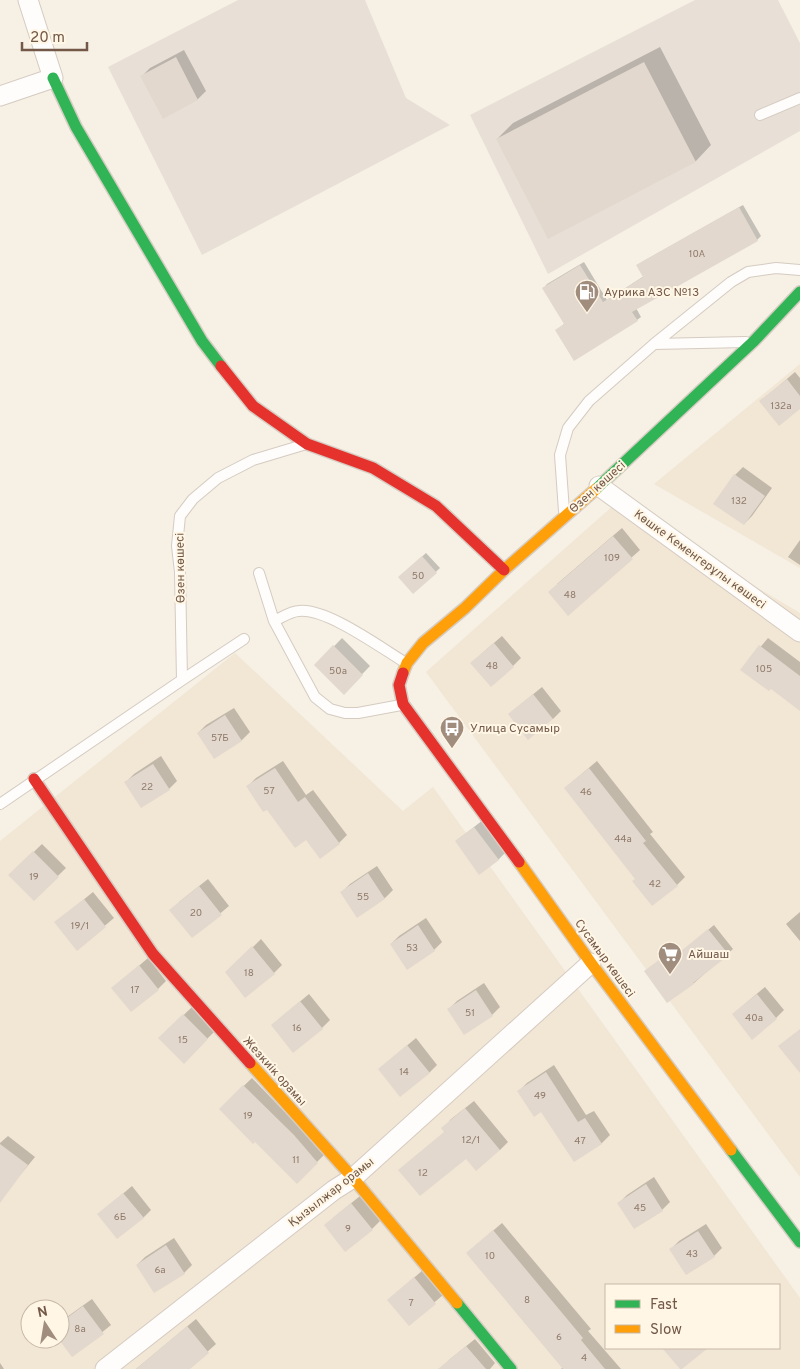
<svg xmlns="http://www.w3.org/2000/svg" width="800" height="1369" font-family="Overpass,sans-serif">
	<rect width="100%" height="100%" fill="#f6f0e5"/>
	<path fill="#f2e6d5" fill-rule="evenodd" d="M800,364v204l-146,-84z
		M615,504l185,109v564l-374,-505z
		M235,653l168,158 30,-24 367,511v71h-800v-528zM606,1285h173v63h-173zM30,1309h30v30h-30z"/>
	<path fill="#e8e0d7" d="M238,0h127l41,98 44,27 -248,130 -94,-188z
		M695,0h83l22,43v88l-252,143 -78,-159z"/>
	<path fill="#0003" d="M660,47l51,98 -15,16 -147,76 -52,-98 16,-16z
		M184,50l22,41 -8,8 -35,18 -21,-41 8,-8z
		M743,205l18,31 -4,4 -121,68 5,9 -4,3 -80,10 8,-7 -21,-35 3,-4 37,-22 23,38 37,-24 -2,-14z
		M795,372l5,6v29l-40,-5z
		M743,467l29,21 -20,28 -8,8 -9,-49z
		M622,528l18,22 -72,64 -11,-30z
		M800,540v25l-12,-8z
		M426,553l14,15 -27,25 -10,-19z
		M502,636l19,22 -8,8 -33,-11z
		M342,638l28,28 -26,27 -28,-28z
		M768,638l32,24v47l-29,-22 -29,-18z
		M542,687l19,24 -8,8 -44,-5z
		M234,708l16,24 -8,8 -28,17 -16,-24 8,-8z
		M161,756l16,25 -8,8 -43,-7 8,-8z
		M283,761l23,34 7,-5 34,45 -8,8 -33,-5 -39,-30 -19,-22 8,-8z
		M597,761l56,71 -3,2 35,43 -8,8 -41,-6 -71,-91z
		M483,820l23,32 -8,8 -42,-19z
		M42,844l24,24 -32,31 -24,-24z
		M377,866l16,24 -8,8 -43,-6 8,-8z
		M208,879l21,27 -37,31 -13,-35z
		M93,892l21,26 -37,31 -21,-27z
		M800,912v29l-14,-17z
		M426,918l16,24 -8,8 -43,-6 8,-8z
		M714,925l19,24 -39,34 -27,19 -21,-31 31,-24 4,5z
		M261,939l21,26 -8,8h-47z
		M148,958l18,23 -8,8 -45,-1z
		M484,983l16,24 -8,8 -43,-6 8,-8z
		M765,987l19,23 -8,8 -43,-4z
		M309,994l21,26 -8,8 -50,-3z
		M192,1007l23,24 -31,31 -24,-24z
		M416,1038l21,27 -8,8 -50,-4z
		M554,1065l32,50 8,-4 16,24 -8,8 -28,18 -32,-50 -23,-20 8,-8z
		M252,1078l73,76 -28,28 -42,-41 -35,-32z
		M474,1101l34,41 -8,8 -34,7 -21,-26 5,-11z
		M8,1136l27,21 -28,34 -7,-5v-43z
		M654,1177l16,25 -8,8 -43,-7 8,-8z
		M132,1186l19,24 -8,8 -44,-4z
		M360,1196l20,25 -8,8 -39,-11z
		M502,1223l89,106 -3,2 33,38h-60l2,-2 -96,-114z
		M706,1224l16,24 -8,8 -43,-7 8,-8z
		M174,1238l18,27 -8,8 -47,-8 8,-8z
		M423,1270l20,25 -34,29 -21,-24z
		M92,1299l19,26 -38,31 -13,-17v-17z
		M196,1319l20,25 -28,25h-52z
		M475,1339l20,24 -5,6h-49l8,-9z
		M0,1363l4,6h-4z"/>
	<path fill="#e2d8cd" d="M176,57l22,43 -35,19 -23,-43z
		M644,62l52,100 -148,77 -52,-100z
		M739,207l19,34 -126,71 6,9 -64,40 -19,-31 9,-6 -22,-36 38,-23 23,37 40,-25 -7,-12z
		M787,379l13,17v13l-21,17 -20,-25z
		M734,474l31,22 -21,29 -31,-21z
		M613,536l20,23 -65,57 -20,-24z
		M422,556l15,17 -24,21 -15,-17z
		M494,643l20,24 -23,20 -21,-24z
		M333,645l30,30 -19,20 -30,-30z
		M759,645l41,31v35l-29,-22 -2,2 -29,-21z
		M533,694l20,25 -25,21 -20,-26z
		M225,715l17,26 -28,18 -17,-26z
		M153,764l17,26 -29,18 -17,-26z
		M275,768l23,34 7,-5 35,47 -20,15 -14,-19 -11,8 -28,-38 -4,2 -17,-26z
		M589,768l57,73 -3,2 35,43 -26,20 -20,-25 3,-2 -71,-91z
		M474,827l25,33 -20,15 -24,-34z
		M33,851l26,26 -25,24 -26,-26z
		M368,873l17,26 -28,19 -17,-26z
		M199,886l23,29 -30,23 -23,-28z
		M84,899l22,28 -29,24 -23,-29z
		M418,925l17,26 -28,19 -17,-26z
		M708,929l21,26 -36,28 1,1 -27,19 -23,-32 27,-20 4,5z
		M252,946l23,28 -30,24 -20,-26z
		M139,965l20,25 -28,22 -20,-24z
		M476,990l17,26 -29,19 -17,-26z
		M757,994l20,25 -25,21 -20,-26z
		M300,1001l23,28 -30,24 -22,-28z
		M183,1014l25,25 -24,25 -26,-26z
		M800,1029v44l-22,-27z
		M407,1045l23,28 -30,24 -22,-28z
		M546,1072l32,50 7,-4 17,26 -28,18 -33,-50 -7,5 -17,-26z
		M243,1085l51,50 24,28 -21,21 -42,-42 -2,2 -34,-35z
		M465,1108l35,42 -24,21 -10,-12 -46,37 -22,-26 46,-38 -3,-4z
		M0,1144l28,21 -28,38z
		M646,1184l17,27 -29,18 -17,-26z
		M123,1193l21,25 -27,21 -20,-25z
		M351,1203l22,27 -28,22 -21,-27z
		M493,1230l90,108 -2,2 24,29h-42l-97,-116z
		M698,1231l17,26 -29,18 -17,-26z
		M166,1245l19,29 -31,19 -18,-28z
		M414,1277l22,27 -27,22 -22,-26z
		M83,1306l21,28 -32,23 -12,-16v-18z
		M187,1326l22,27 -19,16h-54z
		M466,1346l20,23h-48z
		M662,1348h46l-26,21h-2z"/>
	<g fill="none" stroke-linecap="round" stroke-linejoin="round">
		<defs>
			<path id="lane" d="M760,115l40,-17
				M654,344l92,-2
				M564,511l-4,-56 8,-27 21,-27 65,-57 77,-62 17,-10 28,-4 24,2
				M259,573l15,48 41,76 15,12 15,4h13l43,-8
				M274,621c7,-3 17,-10 25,-10 28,-3 82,37 107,52
				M182,680l62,-41
				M0,804l182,-124 -2,-108 -3,-26 3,-30 13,-17 25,-21 35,-18 50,-15"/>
			<path id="street" d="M0,96l53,-18 -25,-78
				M599,486l201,146
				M105,1369l229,-179 19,-12 238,-215"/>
			<path id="fast" d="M53,78l23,49 126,214 19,25
				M596,489l158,-148 46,-49
				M731,1150l69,92
				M457,1303l54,66"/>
			<path id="slow" d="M403,673l4,-10 16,-20 42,-35 39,-38 92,-81
				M519,862l72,101 140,187
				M250,1063l103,115 104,125"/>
			<path id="jam" d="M221,366l32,40 54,38 66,24 63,38 68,64
				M403,673l-4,12 4,19 116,158
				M34,779l119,175 97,109"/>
		</defs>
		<use href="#lane" stroke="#d5cbc1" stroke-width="12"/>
		<use href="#street" stroke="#d5cbc1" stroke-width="21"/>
		<use href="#fast" stroke="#d6ccc2" stroke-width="14"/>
		<use href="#slow" stroke="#d6ccc2" stroke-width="14"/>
		<use href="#jam" stroke="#d6ccc2" stroke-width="14"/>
		<use href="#lane" stroke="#fefdfb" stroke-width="10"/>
		<use href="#street" stroke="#fefdfb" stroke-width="19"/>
		<use href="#fast" stroke="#30b455" stroke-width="11"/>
		<use href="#slow" stroke="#ff9f0a" stroke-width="11"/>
		<use href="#jam" stroke="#e5322d" stroke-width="11"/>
	</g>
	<defs>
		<symbol id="fuel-pin" viewBox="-11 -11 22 30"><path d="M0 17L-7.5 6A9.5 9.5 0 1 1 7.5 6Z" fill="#a18d7e" stroke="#fff6e5"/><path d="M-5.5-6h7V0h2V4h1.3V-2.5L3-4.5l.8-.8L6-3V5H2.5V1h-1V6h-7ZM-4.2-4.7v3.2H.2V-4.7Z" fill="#fff"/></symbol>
		<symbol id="bus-pin" viewBox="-11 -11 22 30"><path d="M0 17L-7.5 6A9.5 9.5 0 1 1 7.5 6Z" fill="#a18d7e" stroke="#fff6e5"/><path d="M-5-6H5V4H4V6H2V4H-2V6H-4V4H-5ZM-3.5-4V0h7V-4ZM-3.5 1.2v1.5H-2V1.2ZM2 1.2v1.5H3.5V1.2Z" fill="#fff"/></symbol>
		<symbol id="supermarket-pin" viewBox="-11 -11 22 30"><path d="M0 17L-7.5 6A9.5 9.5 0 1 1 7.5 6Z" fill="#a18d7e" stroke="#fff6e5"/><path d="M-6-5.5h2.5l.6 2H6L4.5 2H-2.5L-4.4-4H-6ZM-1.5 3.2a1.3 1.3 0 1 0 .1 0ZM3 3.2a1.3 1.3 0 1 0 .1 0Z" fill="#fff"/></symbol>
	</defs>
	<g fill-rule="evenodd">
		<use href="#fuel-pin" x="573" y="278" width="28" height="38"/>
		<use href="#bus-pin" x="438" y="714" width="28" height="38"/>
		<use href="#supermarket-pin" x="656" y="940" width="28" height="38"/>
	</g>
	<g text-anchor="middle" stroke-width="4" stroke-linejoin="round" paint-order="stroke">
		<g font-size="10" fill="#907a6b">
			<text x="697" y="257">10А</text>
			<text x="781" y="409">132а</text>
			<text x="739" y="504">132</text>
			<text x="612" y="561">109</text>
			<text x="418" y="579">50</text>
			<text x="570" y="598">48</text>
			<text x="492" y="669">48</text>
			<text x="764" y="672">105</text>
			<text x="338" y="674">50а</text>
			<text x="220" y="741">57Б</text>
			<text x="147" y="790">22</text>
			<text x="269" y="794">57</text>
			<text x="586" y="795">46</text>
			<text x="623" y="842">44а</text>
			<text x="34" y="880">19</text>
			<text x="655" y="887">42</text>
			<text x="363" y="900">55</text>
			<text x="196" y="916">20</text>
			<text x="80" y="929">19/1</text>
			<text x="412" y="951">53</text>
			<text x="249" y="976">18</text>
			<text x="135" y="993">17</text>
			<text x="470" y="1016">51</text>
			<text x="754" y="1021">40а</text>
			<text x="297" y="1031">16</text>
			<text x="183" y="1043">15</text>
			<text x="404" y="1075">14</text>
			<text x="540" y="1099">49</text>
			<text x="248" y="1119">19</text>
			<text x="471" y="1143">12/1</text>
			<text x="580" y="1144">47</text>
			<text x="296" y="1163">11</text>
			<text x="423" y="1176">12</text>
			<text x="640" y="1211">45</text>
			<text x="120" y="1220">6Б</text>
			<text x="348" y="1232">9</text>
			<text x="692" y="1257">43</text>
			<text x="490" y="1259">10</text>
			<text x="160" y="1273">6а</text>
			<text x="527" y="1303">8</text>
			<text x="411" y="1306">7</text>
			<text x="80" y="1332">8а</text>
			<text x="559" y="1340">6</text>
			<text x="584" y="1361">4</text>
		</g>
		<g font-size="12" fill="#735847" stroke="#fff6e5" text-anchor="start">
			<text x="604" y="296">Аурика АЗС №13</text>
			<text x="470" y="732">Улица Сусамыр</text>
			<text x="688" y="958">Айшаш</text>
		</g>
		<g font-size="12" fill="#735847" stroke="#fff6e5">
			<text transform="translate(597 487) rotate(-42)" y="4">Өзен көшесі</text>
			<text transform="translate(700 559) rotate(36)" y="4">Көшке Кеменгерұлы көшесі</text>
			<text transform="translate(180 568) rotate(-91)" y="4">Өзен көшесі</text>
			<text transform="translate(605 958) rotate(54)" y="4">Сусамыр көшесі</text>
			<text transform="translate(275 1071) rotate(48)" y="4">Жезкиік орамы</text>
			<text transform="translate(331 1192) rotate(-38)" y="4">Қызылжар орамы</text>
		</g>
	</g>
	<rect x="605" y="1284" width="175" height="65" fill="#fff6e5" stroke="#c7b7a6"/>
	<rect x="615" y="1300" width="25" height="8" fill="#30b455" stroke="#c7b7a6"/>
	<text x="650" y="1309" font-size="15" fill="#735847">Fast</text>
	<rect x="615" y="1325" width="25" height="8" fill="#ff9f0a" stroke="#c7b7a6"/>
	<text x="650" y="1334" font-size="15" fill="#735847">Slow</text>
	<g transform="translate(45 1324) rotate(348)"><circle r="24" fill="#fff6e5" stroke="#c7b7a6"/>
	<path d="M0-4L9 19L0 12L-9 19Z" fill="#a18d7e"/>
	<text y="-8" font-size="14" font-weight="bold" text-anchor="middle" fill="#735847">N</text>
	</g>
	<path d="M22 42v8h65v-8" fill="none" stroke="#735847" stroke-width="2.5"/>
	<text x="30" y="42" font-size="15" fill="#735847" stroke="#fff6e5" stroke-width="4" paint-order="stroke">20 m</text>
</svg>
